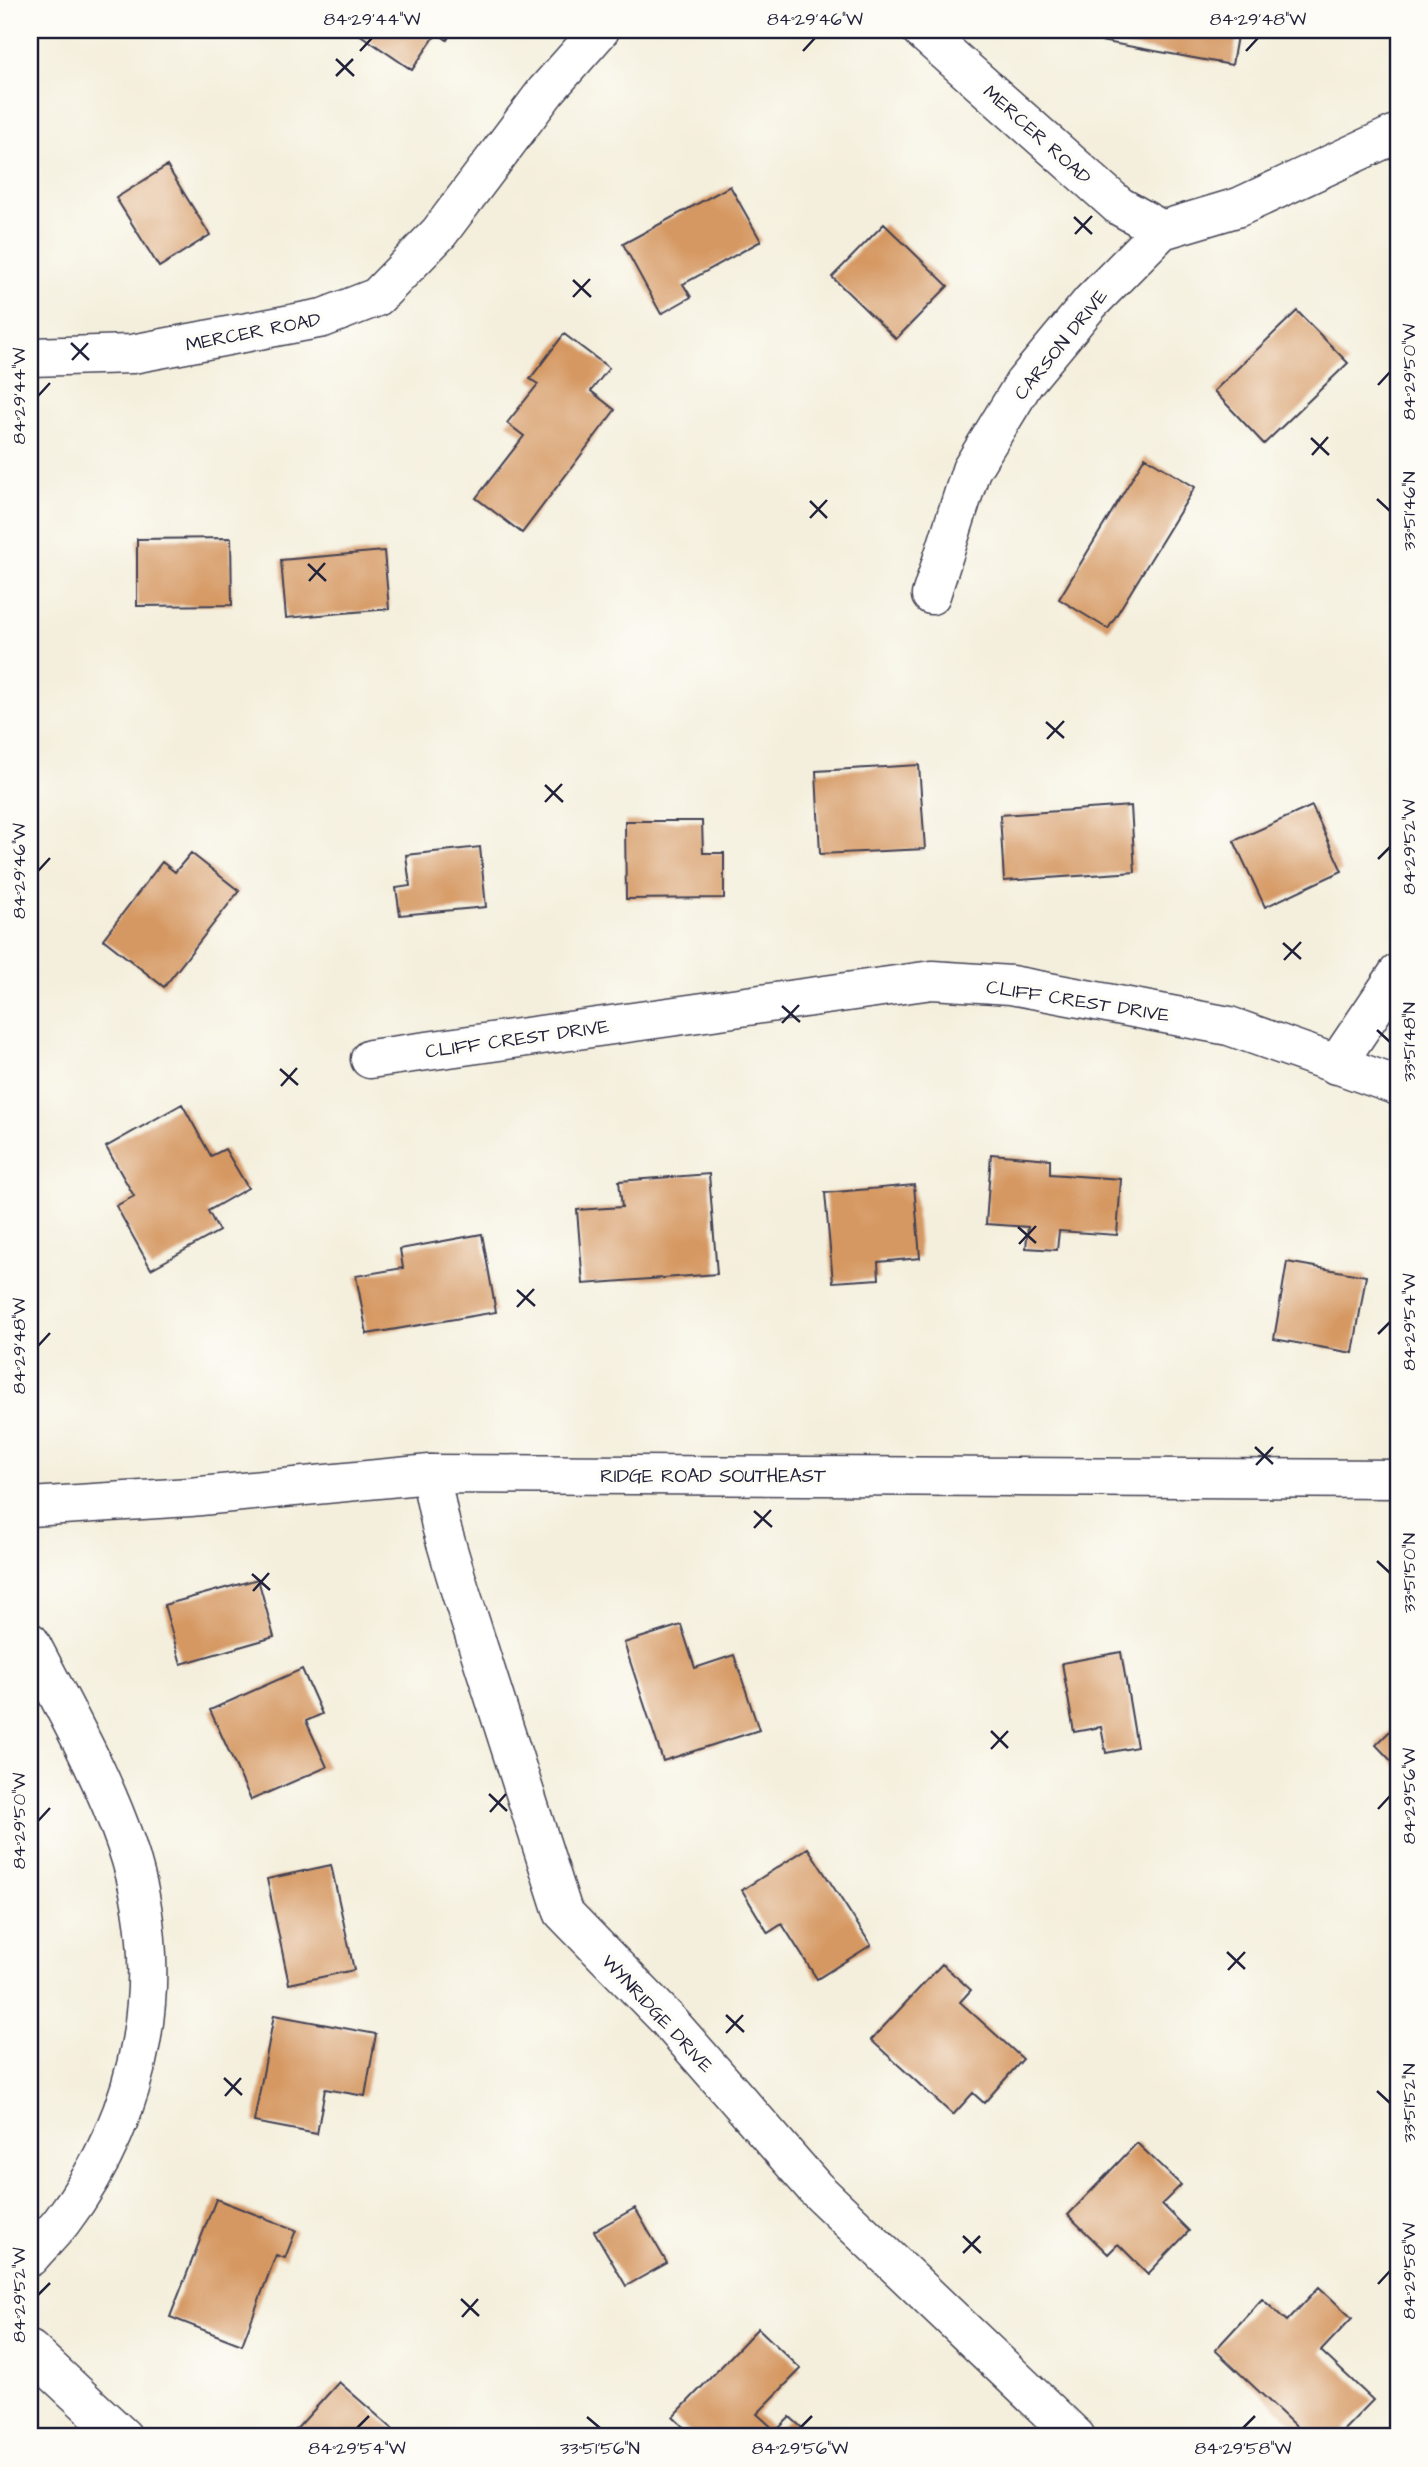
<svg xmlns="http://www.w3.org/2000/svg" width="1428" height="2467" font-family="'Architects Daughter',sans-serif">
	<rect width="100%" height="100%" fill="#fdfcf7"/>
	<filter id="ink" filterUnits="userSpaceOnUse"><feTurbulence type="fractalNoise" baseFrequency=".0143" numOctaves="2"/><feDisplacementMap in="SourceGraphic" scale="14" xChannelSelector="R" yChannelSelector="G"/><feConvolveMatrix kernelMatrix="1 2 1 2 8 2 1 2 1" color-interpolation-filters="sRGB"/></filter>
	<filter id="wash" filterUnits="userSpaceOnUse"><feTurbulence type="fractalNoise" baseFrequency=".00686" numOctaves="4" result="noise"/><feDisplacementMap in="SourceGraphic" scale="28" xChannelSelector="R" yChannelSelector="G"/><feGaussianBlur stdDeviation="1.57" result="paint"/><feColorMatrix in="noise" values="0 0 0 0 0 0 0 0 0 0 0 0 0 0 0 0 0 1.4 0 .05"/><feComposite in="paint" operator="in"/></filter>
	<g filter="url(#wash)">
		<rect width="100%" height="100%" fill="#f4efdc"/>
		<g id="blocks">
			<path fill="#d59862" d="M362,30h91l-6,10 -10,-7 -25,37 -53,-36z
				M1102,30h136l-6,35 -132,-24z
				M167,166l43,69 -51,32 -43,-69z
				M730,186l31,55 -78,43 8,13 -30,17 -38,-70z
				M884,224l64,62 -52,53 -64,-62z
				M1297,311l51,52 -84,81 -50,-53z
				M564,334l45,34 -18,23 24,19 -93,123 -46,-35 48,-62 -17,-13 31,-39 -8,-5z
				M1145,457l50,30 -87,142 -49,-30z
				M231,538l1,67 -95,1v-67z
				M384,551l5,58 -103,9 -5,-58z
				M919,765l6,84 -105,5 -4,-83z
				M1131,806l4,66 -131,9 -4,-66z
				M1312,806l30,65 -77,36 -31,-66z
				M625,821h77l1,32h21v45l-98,1z
				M480,847l6,60 -86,8 -4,-27 14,-2 -4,-31z
				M191,853l48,38 -75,96 -61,-48 59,-77 13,10z
				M182,1104l29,52 14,-7 23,39 -40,23 11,20 -68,38 -35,-63 18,-10 -28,-49z
				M991,1154l59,5v15l71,5 -4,56 -58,-4 -2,19 -31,-2 2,-21 -42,-3z
				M709,1174l8,100 -134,10 -6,-74 45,-3 -3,-26z
				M914,1185l6,73 -42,4 1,17 -46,3 -8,-89z
				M482,1234l14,78 -129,22 -11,-58 47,-8 -3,-19z
				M1287,1262l79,14 -13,77 -79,-14z
				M258,1579l16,58 -93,27 -17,-59z
				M681,1625l14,43 39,-13 25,75 -96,31 -39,-118z
				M1121,1652l16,95 -31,6 -5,-26 -27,5 -12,-69z
				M302,1669l20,45 -16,7 21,46 -76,33 -41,-90z
				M1398,1723v45l-22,-23z
				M808,1848l63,97 -54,34 -35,-55 -14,9 -26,-43z
				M331,1865l23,105 -65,14 -22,-105z
				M942,1964l29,26 -11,12 63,57 -39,44 -11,-10 -20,22 -82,-75z
				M274,2015l102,19 -11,62 -40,-7 -8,45 -63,-12z
				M1137,2143l44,42 -19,19 27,27 -41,43 -30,-30 -10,10 -40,-39z
				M216,2199l80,31 -11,28 -9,-3 -34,90 -72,-28z
				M635,2208l32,55 -41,23 -32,-55z
				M1319,2287l33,31 -31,33 52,49 -36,37h-30l-92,-87 47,-51 25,22z
				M758,2328l43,41 -44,45 19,17 14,-14 22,20h-118l-21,-20z
				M339,2382l63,55h-104l-5,-4z"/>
		</g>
	</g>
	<g filter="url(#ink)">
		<use href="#blocks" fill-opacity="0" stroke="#424153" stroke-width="2"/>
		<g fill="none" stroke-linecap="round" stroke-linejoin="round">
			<defs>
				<path id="street" d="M921,30l198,176 43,24
					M30,357l102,-3 191,-36 54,-21 62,-64 107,-142 54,-61
					M931,595l40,-125 53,-87 67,-81 71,-72 77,-23 159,-74
					M370,1059l562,-79 79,5 218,41 169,60
					M1336,1065l62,-92
					M430,1474l11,52 19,64 103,322 104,107 148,169 261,249
					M30,1642c34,66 72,132 96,202 44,130 18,268 -64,377 -10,13 -22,24 -32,36
					M30,2350l93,87"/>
				<path id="secondary" d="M30,1507l160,-10 240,-23 968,5"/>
			</defs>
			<use href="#street" stroke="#424153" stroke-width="41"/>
			<use href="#secondary" stroke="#424153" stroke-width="41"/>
			<use href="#street" stroke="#fff" stroke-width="38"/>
			<use href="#secondary" stroke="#fff" stroke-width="38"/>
		</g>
	</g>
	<path fill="none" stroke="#22223b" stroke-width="2.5" d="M360,51l12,-13M803,51l12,-13M1246,51l12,-13M336,59l18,17M336,76l17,-17M1074,217l18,17M1075,234l17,-18M573,280l18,17M573,297l17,-18M71,343l18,17M72,360l16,-17M1378,385l12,-13M38,396l12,-13M1311,438l18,17M1312,455l16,-18M1377,499l13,12M810,501l17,17M810,518l17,-18M308,564l18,17M309,581l16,-18M1046,722l18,16M1047,739l17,-18M545,785l18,17M545,802l17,-18M1378,859l12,-12M38,871l12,-13M1283,943l18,16M1284,960l17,-18M782,1006l18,16M782,1023l17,-18M1377,1030l13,12M280,1069l18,16M281,1086l16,-18M1018,1227l18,16M1019,1244l17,-18M517,1290l18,16M517,1307l17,-18M1378,1334l12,-12M38,1346l12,-13M1255,1447l18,17M1256,1465l17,-18M754,1511l18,16M754,1528l17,-18M1377,1561l13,12M252,1574l18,16M253,1591l16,-18M991,1731l17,17M991,1749l17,-18M489,1794l18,17M1378,1809l12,-13M490,1812l16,-18M38,1821l12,-13M1227,1952l18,17M1228,1970l17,-18M726,2015l18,17M726,2033l17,-18M224,2078l18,17M1377,2091l13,12M225,2096l16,-18M963,2236l18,17M963,2253l17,-17M1378,2284l12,-13M38,2295l12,-12M461,2299l18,17M462,2317l16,-18M587,2417l13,11M357,2428l12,-12M800,2428l12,-12M1243,2428l12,-12"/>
	<g text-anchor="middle" stroke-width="7" stroke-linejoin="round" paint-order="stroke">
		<g font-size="19" fill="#22223b" stroke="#fdfcf7">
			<text transform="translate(1038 134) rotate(42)" y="7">MERCER ROAD</text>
			<text transform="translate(253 331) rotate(-11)" y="7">MERCER ROAD</text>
			<text transform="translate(1060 344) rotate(-51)" y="7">CARSON DRIVE</text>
			<text transform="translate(1078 1000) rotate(9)" y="7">CLIFF CREST DRIVE</text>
			<text transform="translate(517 1038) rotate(-8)" y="7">CLIFF CREST DRIVE</text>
			<text x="713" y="1482">RIDGE ROAD SOUTHEAST</text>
			<text transform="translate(658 2013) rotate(47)" y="7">WYNRIDGE DRIVE</text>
		</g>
	</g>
	<rect width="1428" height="2467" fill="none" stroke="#fdfcf7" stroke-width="77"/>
	<rect x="38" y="38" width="1352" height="2390" fill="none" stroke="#22223b" stroke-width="2.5"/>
	<g font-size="18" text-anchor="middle" fill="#22223b">
		<text x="372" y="25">84°29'44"W</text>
		<text x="815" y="25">84°29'46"W</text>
		<text x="1258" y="25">84°29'48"W</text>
		<text transform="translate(1409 372) rotate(-90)" y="6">84°29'50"W</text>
		<text transform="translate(19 396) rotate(-90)" y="6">84°29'44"W</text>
		<text transform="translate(1409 511) rotate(-90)" y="6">33°51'46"N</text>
		<text transform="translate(1409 847) rotate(-90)" y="6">84°29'52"W</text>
		<text transform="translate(19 871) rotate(-90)" y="6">84°29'46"W</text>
		<text transform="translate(1409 1042) rotate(-90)" y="6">33°51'48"N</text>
		<text transform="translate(1409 1322) rotate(-90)" y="6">84°29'54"W</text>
		<text transform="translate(19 1346) rotate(-90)" y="6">84°29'48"W</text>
		<text transform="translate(1409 1573) rotate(-90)" y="6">33°51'50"N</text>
		<text transform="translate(1409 1796) rotate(-90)" y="6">84°29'56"W</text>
		<text transform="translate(19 1821) rotate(-90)" y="6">84°29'50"W</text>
		<text transform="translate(1409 2103) rotate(-90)" y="6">33°51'52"N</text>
		<text transform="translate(1409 2271) rotate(-90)" y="6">84°29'58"W</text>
		<text transform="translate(19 2295) rotate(-90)" y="6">84°29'52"W</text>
		<text x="357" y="2454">84°29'54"W</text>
		<text x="600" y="2454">33°51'56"N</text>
		<text x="800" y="2454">84°29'56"W</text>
		<text x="1243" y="2454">84°29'58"W</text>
	</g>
</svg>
